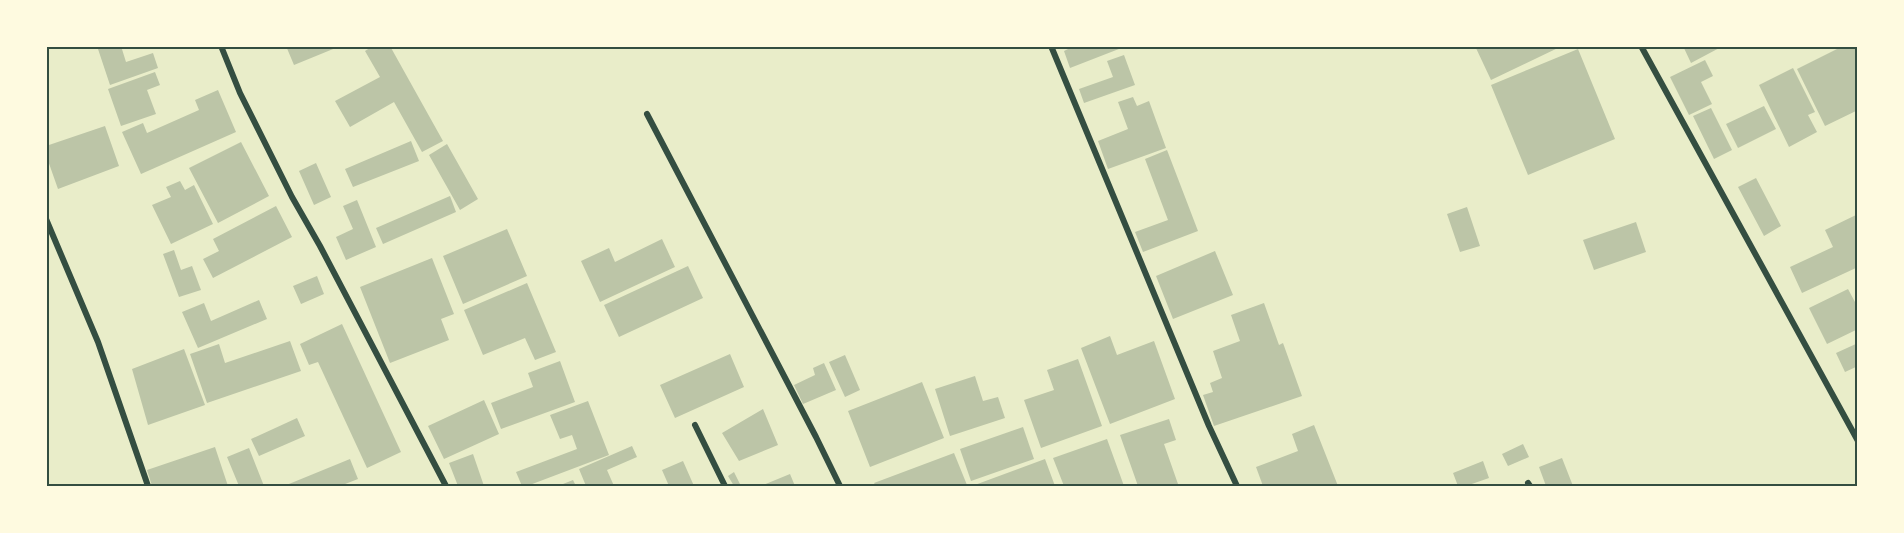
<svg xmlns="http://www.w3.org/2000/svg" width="1904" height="533" font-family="Raleway,sans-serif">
	<rect width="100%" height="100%" fill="#e9edc9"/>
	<path fill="#bcc5a7" d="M97,46h24l5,16 27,-9 5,15 -48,17z
		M286,46h52v1l-44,18z
		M373,46h17l53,95 -21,11 -28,-50 -44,25 -15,-26 45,-24 -15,-26z
		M1074,46h50v1l-54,21 -6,-17z
		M1475,46h87l-71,34z
		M1683,46h40l-32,17z
		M1843,46h12l3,5v59l-33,16 -28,-57z
		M1578,49l37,90 -87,36 -37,-90z
		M1124,55l11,30 -51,18 -5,-14 34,-12 -6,-16z
		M1705,60l8,16 -12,6 11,22 -23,11 -19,-38z
		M1793,68l22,44 -7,3 9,17 -28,15 -30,-62z
		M155,72l5,13 -13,5 9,24 -35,12 -13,-37z
		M218,90l18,42 -95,42 -19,-42 21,-9 4,10 52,-23 -4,-10z
		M1133,97l4,9 12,-5 17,47 -58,21 -10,-28 30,-12 -10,-27z
		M1764,106l12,23 -38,19 -12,-24z
		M1711,108l21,42 -18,9 -21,-43z
		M105,126l14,40 -61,23 -12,-34v-9z
		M411,141l8,20 -66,26 -8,-18z
		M241,142l28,54 -51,27 -29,-55z
		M447,144l31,55 -18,11 -31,-55z
		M1167,150l31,81 -55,21 -8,-20 33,-12 -23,-61z
		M316,163l15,34 -17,8 -15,-34z
		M1756,178l25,48 -17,10 -26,-49z
		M180,181l5,9 9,-5 19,39 -42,20 -19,-39 19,-8 -5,-10z
		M450,196l6,16 -73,32 -7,-16z
		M357,200l19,47 -30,13 -10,-23 17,-8 -10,-23z
		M276,206l16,31 -79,41 -10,-19 16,-8 -6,-12z
		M1467,207l13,39 -20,6 -13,-38z
		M1856,215l2,4v48l-56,26 -12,-26 43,-20 -8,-17z
		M1636,222l10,30 -52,18 -11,-30z
		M507,229l20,47 -64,28 -20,-48z
		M662,239l13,28 -75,35 -19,-41 28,-13 6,14z
		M174,250l7,20 11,-4 9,24 -22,7 -16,-43z
		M1215,251l18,44 -60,24 -17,-43z
		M432,258l22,56 -13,5 8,21 -59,23 -30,-76z
		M688,266l15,32 -84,39 -15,-32z
		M317,276l7,18 -23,10 -8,-18z
		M527,283l29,69 -21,8 -10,-22 -42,17 -19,-45z
		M1848,289l7,13 3,-2v29l-31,15 -18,-36z
		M259,300l8,19 -69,29 -16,-36 22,-9 7,18z
		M1264,303l15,42 4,-2 19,53 -88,30 -11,-31 10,-3 -3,-9 12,-5 -9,-27 27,-10 -9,-26z
		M342,324l59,128 -34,16 -49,-106 -9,3 -9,-21z
		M1110,336l7,19 37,-14 21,58 -65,25 -29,-76z
		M290,341l11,30 -94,32 -17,-49 29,-10 6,19z
		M1858,343v23l-13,6 -9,-19z
		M184,349l21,56 -57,20 -16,-56z
		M730,354l14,33 -69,31 -15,-33z
		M845,355l15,35 -15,7 -16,-35z
		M1078,359l24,67 -61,22 -17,-48 30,-10 -7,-20z
		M560,361l15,41 -74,27 -10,-26 42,-16 -5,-14z
		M824,363l12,27 -33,14 -9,-19 21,-10 -2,-7z
		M975,376l8,25 15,-4 7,21 -55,18 -15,-47z
		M922,382l22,56 -74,29 -22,-56z
		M484,400l15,34 -55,25 -16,-33z
		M588,401l21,54 -82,31h-5l-6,-14 61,-23 -5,-14 -12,4 -10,-24z
		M763,409l15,36 -39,16 -17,-28z
		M297,418l8,18 -46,20 -8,-17z
		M1169,419l7,21 -12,4 14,40 -7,2h-33l-18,-51z
		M1314,425l24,61h-75l-7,-19 42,-16 -6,-17z
		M1023,427l11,32 -63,22 -11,-32z
		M1107,439l17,47h-60l-11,-28z
		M1523,444l6,13 -21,9 -6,-12z
		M632,446l5,11 -30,13 7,16h-28l-7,-17z
		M215,447l13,39h-76l-5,-16z
		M249,448l15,38h-25l-12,-29z
		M954,453l13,32 -5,1h-86l-2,-3z
		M473,454l11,32h-26l-9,-23z
		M1562,458l11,28h-27l-7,-19z
		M350,459l8,20 -18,7h-56z
		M1045,459l10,27h-83z
		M683,461l11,25h-25l-7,-16z
		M1483,461l6,17 -23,8h-8l-5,-13z
		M734,472l7,14h-7l-6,-10z
		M790,474l5,12h-34z
		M573,480l3,6h-18z"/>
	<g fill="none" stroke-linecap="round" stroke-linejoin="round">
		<path stroke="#344e41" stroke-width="6" d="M221,46l19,47 52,104 28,49 126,240
			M1051,46l158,380 28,60
			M1641,46l217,395
			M647,114l169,323 24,49
			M46,219l52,123 50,144
			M695,425l30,61
			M1528,483l2,3"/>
	</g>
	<rect width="1904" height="533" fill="none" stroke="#fefae0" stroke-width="96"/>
	<rect x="48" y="48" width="1808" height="437" fill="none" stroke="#344e41" stroke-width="2"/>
</svg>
